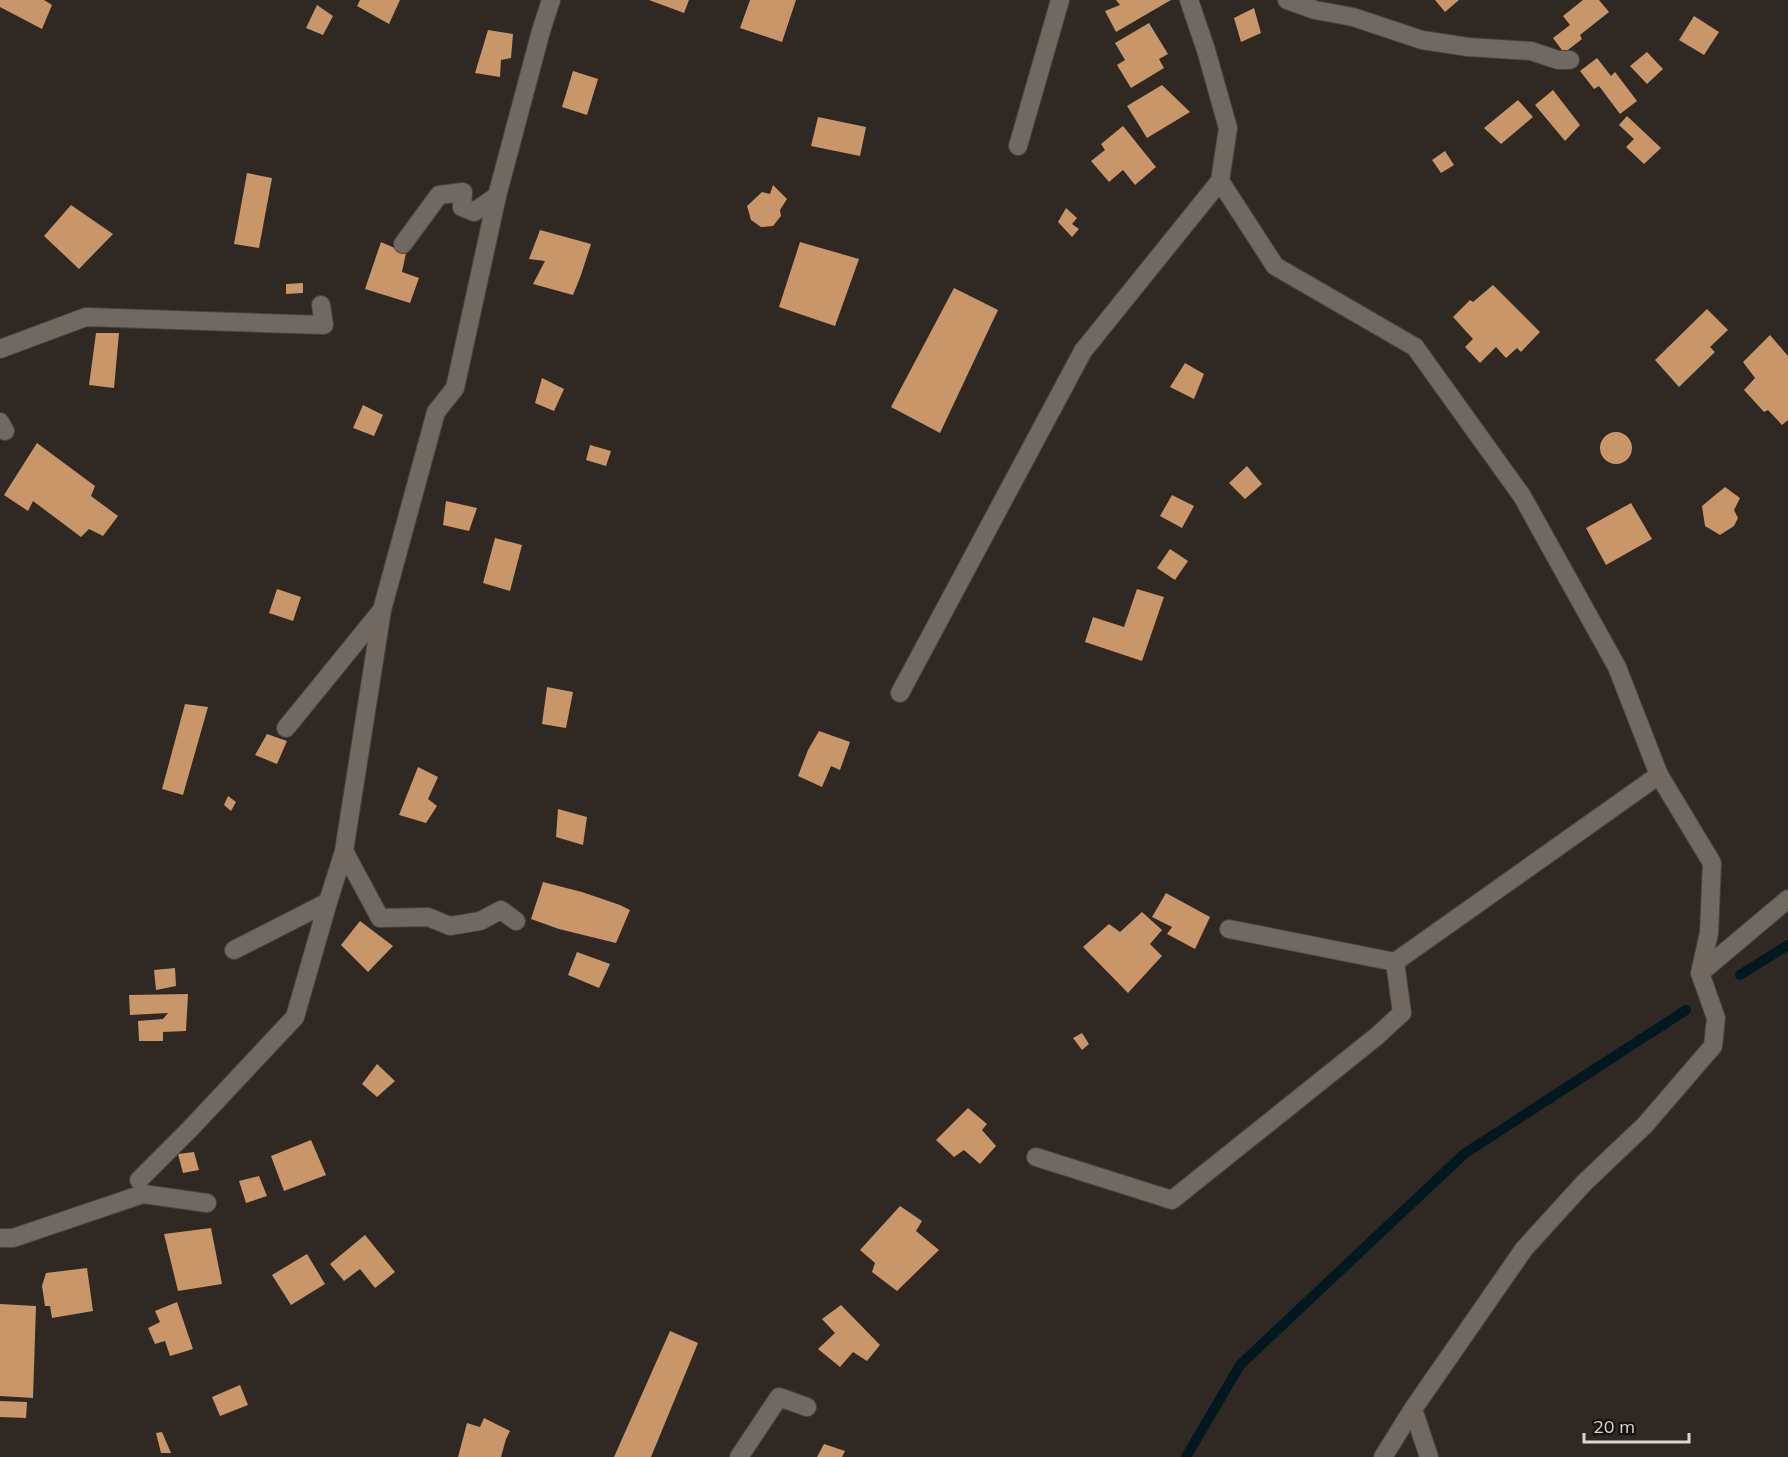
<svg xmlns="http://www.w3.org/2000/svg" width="1788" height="1457" font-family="Mulish,sans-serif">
	<rect width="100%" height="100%" fill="#302822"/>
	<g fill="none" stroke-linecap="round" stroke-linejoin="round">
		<path stroke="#00181e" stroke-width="10" d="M1740,975l48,-30
			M1186,1457l54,-92 224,-211 222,-144"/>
	</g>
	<path fill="#c89668" d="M0,0h44l8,5 -10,24 -42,-22z
		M360,0h40l-11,24 -32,-18z
		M649,0h40l-5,13z
		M750,0h46l-14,42 -42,-14z
		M1116,0h55l-55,32 -11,-21 15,-6z
		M1435,0h24l-14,12z
		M1583,0h16l10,12 -29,23 2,4 -18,14 -11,-15 17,-13 -7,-9z
		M317,5l16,11 -10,19 -17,-7z
		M1254,8l7,25 -20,9 -7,-24z
		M1694,16l25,16 -15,23 -25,-15z
		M1149,23l19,31 -9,5 5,9 -33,20 -14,-23 8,-5 -10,-17z
		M488,30l25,4 -2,24 -10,2 -1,17 -25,-4z
		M1647,52l16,17 -16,15 -17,-18z
		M1597,58l14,18 4,-4 22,29 -17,13 -21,-28 -5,3 -14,-18z
		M573,71l25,8 -11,36 -25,-8z
		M1162,85l28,27 -43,26 -20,-32z
		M1553,90l27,35 -15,16 -30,-36z
		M1518,100l15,17 -32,27 -17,-16z
		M1627,116l34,32 -17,16 -18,-17 8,-8 -15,-14z
		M818,117l48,10 -6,29 -49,-10z
		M1123,126l33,41 -21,18 -12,-15 -14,12 -18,-21 14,-11 -4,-6z
		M1445,151l9,14 -13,8 -9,-13z
		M247,173l25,5 -13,70 -25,-4z
		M773,185l14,14 -7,11 1,6 -8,10 -12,1 -10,-7 -4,-14 15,-14 8,2z
		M71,205l42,29 -34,35 -35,-33z
		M1066,208l11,10 -5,6 7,5 -7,8 -14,-15z
		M540,230l51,14 -10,31 -8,20 -40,-11 12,-23 -16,-2z
		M381,242l25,11 -4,19 17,6 -9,25 -45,-14z
		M800,242l59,17 -24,67 -56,-19z
		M303,283v10l-17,1v-10z
		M1493,285l47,47 -19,20 -4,-4 -11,10 -10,-11 -16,16 -15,-16 8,-8 -20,-22 17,-17 3,2z
		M954,288l44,22 -58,123 -49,-26z
		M1707,309l21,21 -18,17 5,5 -36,35 -24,-27z
		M96,333h23l-5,55 -25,-3z
		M1770,335l18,21v64l-6,5 -14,-15 -4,2 -20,-22 11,-12 -12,-16z
		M1185,363l19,11 -10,25 -24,-12z
		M542,378l22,11 -10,22 -19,-8z
		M363,405l20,10 -9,21 -21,-8z
		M1600 448a16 16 0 1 1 32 0a16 16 0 1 1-32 0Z
		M37,443l58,43 -4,10 27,20 -15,20 -14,-7 -8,8 -48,-36 -5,10 -24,-16z
		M590,445l21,6 -5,15 -20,-6z
		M1247,466l15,18 -17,15 -16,-16z
		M1725,487l15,11 -6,12 4,8 -4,8 -14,9 -15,-9 -3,-20z
		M1172,495l22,11 -12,22 -22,-12z
		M446,501l31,7 -8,23 -26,-6z
		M1631,503l21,36 -46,26 -20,-37z
		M495,538l27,7 -12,46 -27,-8z
		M1170,549l18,12 -13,19 -18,-12z
		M277,589l24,8 -8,24 -24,-8z
		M1137,589l27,8 -22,64 -57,-19 8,-25 31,10z
		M547,687l26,5 -7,36 -24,-4z
		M185,704l23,3 -25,88 -21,-6z
		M819,731l31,11 -10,28 -9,-4 -9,21 -24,-11 10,-26z
		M267,734l20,7 -10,23 -22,-9z
		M418,767l20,10 -10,22 9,7 -11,17 -27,-8z
		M228,796l8,6 -5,9 -7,-6z
		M558,809l29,8 -4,28 -27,-8z
		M543,882l39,10 38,13 10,5 -14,33 -57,-14 -28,-10z
		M1166,893l44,24 -15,32 -28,-15 5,-7 -20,-10z
		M1142,912l20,18 -12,14 12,12 -34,37 -45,-46 26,-23 11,8z
		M360,921l33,25 -25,26 -27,-27z
		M577,952l33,12 -11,24 -31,-13z
		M175,968l1,18 -20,4 -2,-20z
		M188,994l-2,37 -23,1v9h-24l-1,-20 25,-2 5,-6 -38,2 -1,-20z
		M1082,1033l7,11 -7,6 -9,-12z
		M377,1064l18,17 -18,16 -15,-13z
		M968,1108l19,16 -5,6 14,16 -16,18 -16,-14 -10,7 -18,-17z
		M311,1140l15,35 -42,16 -13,-35z
		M194,1152l5,18 -16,3 -5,-19z
		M259,1176l8,20 -21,7 -7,-22z
		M900,1206l22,15 -6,10 23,19 -42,41 -25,-19 3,-9 -15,-13z
		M211,1228l11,56 -44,7 -14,-57z
		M365,1235l30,37 -20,16 -15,-19 -16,12 -14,-17z
		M307,1254l18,30 -34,21 -19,-30z
		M87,1268l6,43 -41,7 -2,-12h-5l-3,-20 4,-13z
		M177,1302l16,47 -23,7 -5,-15 -10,3 -7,-16 12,-6 -5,-11z
		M0,1304l36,2 -3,92 -33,-2z
		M841,1305l39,40 -13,16 -14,-9 -13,15 -22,-18 17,-16 -13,-14z
		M670,1331l28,12 -47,114h-37z
		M240,1385l8,20 -28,11 -8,-19z
		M0,1401l27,1 -1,16 -26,-1z
		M484,1418l26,13 -4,8 -5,18h-43l9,-34 13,4z
		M162,1432l9,21h-10l-5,-20z
		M824,1444l21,7 -3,6h-25z"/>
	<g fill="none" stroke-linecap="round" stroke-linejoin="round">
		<defs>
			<path id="service" d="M1189,0l17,50 22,78 -8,53 55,85 140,81 107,149 95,171 42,108 53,88 -3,70 -9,40 16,45 -3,28 -68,79 -61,58 -60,66 -111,160 -30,48
				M497,196l44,-165 10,-31"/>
			<path id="minor" d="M1287,0l28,10 38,7 69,23 46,7 63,4 27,9h12
				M1018,146l42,-146
				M403,244l36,-49 24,-3 -1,15 12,5 23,-16
				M0,349l86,-32 238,8 -3,-20
				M0,422l5,9
				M382,610l54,-198 19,-24 42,-192
				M900,693l183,-342 137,-170
				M286,728l96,-118 -38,241 -16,51
				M344,851l36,67 48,-1 22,9 30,-5 21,-11 15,11
				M1229,929l166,33 264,-187
				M1700,973l88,-74
				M1036,1157l136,43 205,-164 25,-23 -7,-51
				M139,1180l51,-51 105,-112 33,-115 -94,48
				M0,1238h13l130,-44 64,9
				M1413,1409l16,48
				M739,1457l40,-60 28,10"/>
		</defs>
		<use href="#service" stroke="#4a443e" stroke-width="20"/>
		<use href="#minor" stroke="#4a443e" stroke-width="20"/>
		<use href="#service" stroke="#716861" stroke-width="18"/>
		<use href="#minor" stroke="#716861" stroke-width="18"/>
	</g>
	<path d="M1584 1433v9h105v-9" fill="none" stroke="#dad5d1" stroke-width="3"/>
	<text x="1593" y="1433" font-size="18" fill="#dad5d1" stroke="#15120f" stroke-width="4.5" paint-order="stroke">20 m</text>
</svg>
